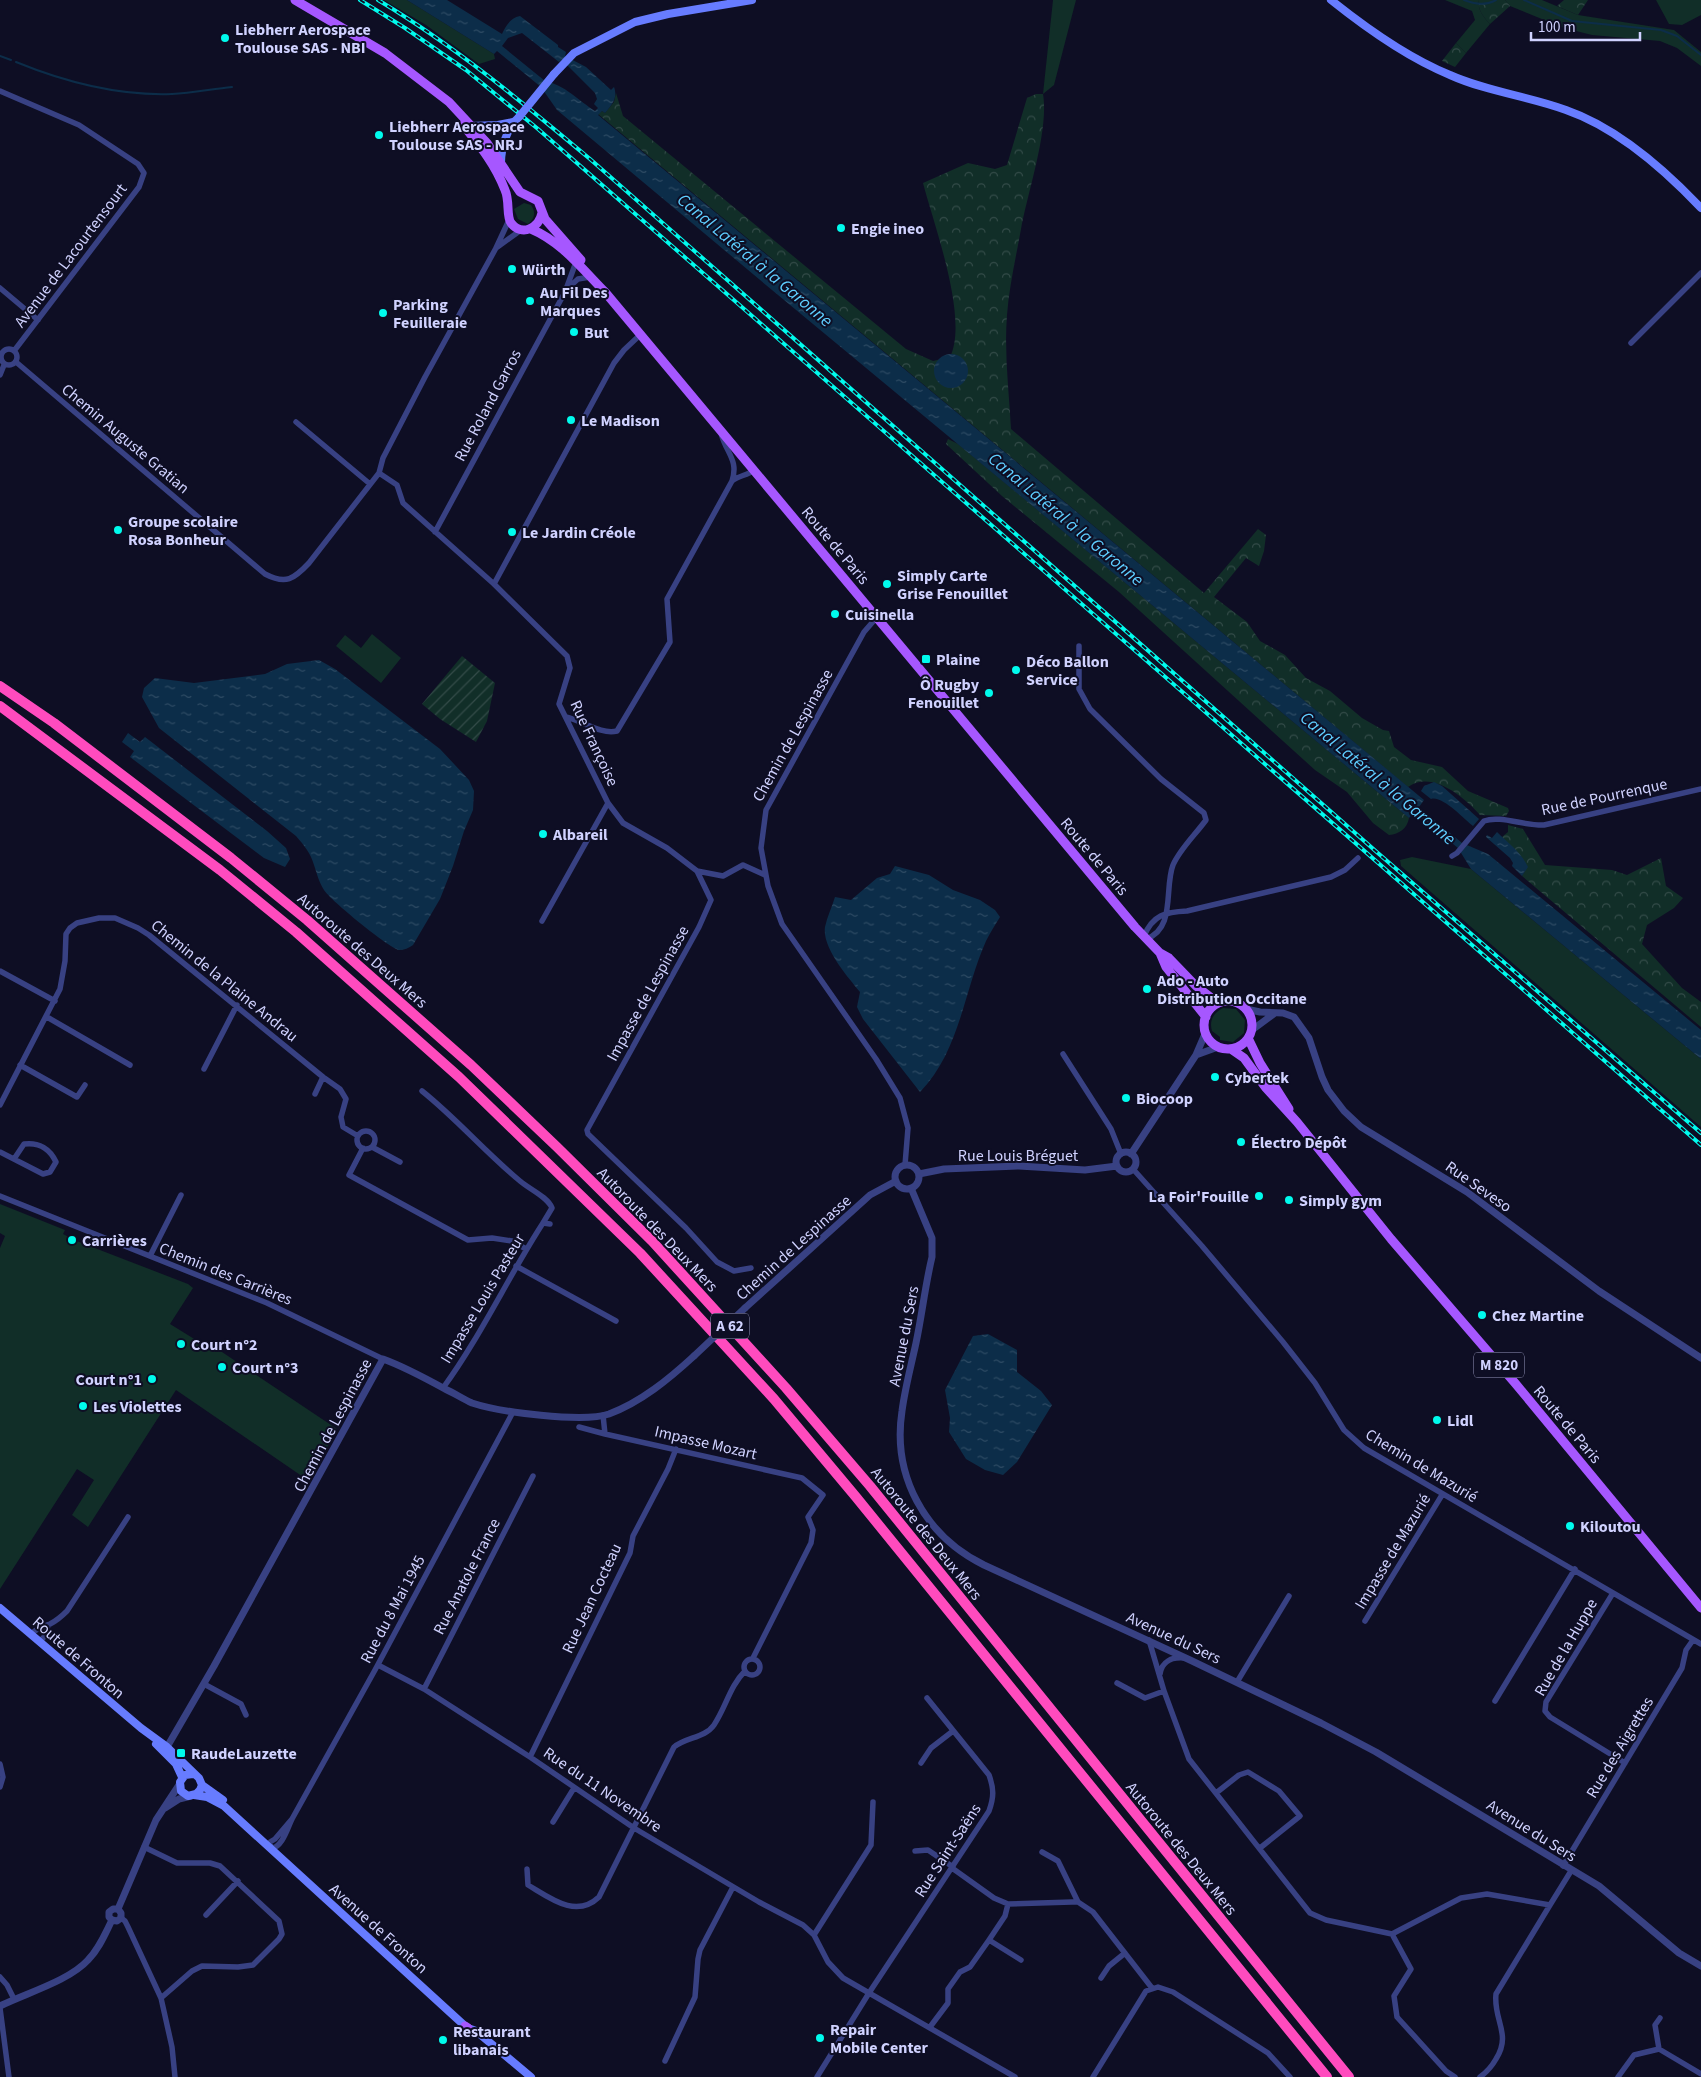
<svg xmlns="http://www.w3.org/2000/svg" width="1701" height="2077" font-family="'Source Sans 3',sans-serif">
	<defs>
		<pattern id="forest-crowns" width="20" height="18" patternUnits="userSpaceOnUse" patternTransform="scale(1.25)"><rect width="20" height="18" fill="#112e28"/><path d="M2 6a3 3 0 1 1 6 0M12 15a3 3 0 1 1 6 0" fill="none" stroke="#334b48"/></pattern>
		<pattern id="garden-furrows" width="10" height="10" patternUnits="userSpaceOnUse" patternTransform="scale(1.25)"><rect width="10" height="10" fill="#112e28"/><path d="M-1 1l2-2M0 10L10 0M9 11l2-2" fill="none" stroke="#334b48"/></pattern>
		<pattern id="water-ripples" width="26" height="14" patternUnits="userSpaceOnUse" patternTransform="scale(1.25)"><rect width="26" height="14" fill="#0c2d49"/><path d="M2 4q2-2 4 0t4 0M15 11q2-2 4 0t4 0" fill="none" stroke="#2e4b64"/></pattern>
	</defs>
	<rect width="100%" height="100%" fill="#0e0e24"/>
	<path fill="#112e28" d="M384,0h23l87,54 1,5 -16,5 -53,-39z
		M1053,0h23l-22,85 -11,9z
		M1445,0h34c-2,10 5,17 11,24l-24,29 -10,-10 19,-23 -3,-9z
		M1505,0h37l36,15 96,15 27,22v14l-24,-18 -17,-7 -68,-6 -28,-7 -54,-22z
		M1656,0h45v15l-19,10 -13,-1z
		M524,203l7,2c5,7 4,14 -3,19l-10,-5 -4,-10z
		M372,634l29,24 -20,25 -45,-37 9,-11 16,13z
		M1412,857l59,12 230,190v68l-300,-261 -1,-6z
		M1223,1008l13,1 9,11 -1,13 -11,9 -13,-2v-3l-8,-6c-3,-10 1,-18 11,-23z
		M0,1204l65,26 -2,4 11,6 114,44 5,4 -23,36 34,21 3,-3 130,87 -28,52 -133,-91 -88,137 -16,-12 22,-35 -17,-11 -77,120v-341l5,-12 -5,-3z"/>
	<path fill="url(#forest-crowns)" d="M1479,0h26l5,6 -20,18c-6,-7 -13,-14 -11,-24z
		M1564,0h24l-10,15 -21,-9z
		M1456,43l10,10 -11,14 -13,-6z
		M616,93l7,23 283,233 27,12 17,-4c19,-38 -16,-132 -27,-174l45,-20 27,6 12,-4 20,-67 9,-4h7c6,36 -15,97 -22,135 -5,28 -12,58 -14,86 -3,38 2,76 4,114l193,164 54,-64 8,6 -2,16 -5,15 -13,-8 -32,39 33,25 13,19 25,14 21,23 24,13 32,27 21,12 6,1 5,16 17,13 31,7 26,24 40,17 1,3 -3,5 -26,-1c-16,-18 -48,-45 -72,-28l-810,-673 4,-3 3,2 9,-11z
		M948,439l10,5 451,374c-2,11 -10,16 -20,17l-16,-12 -26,-31 -32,-22 -196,-178 -117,-96 -56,-52z
		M1508,825l15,4 22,36 67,5 15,5 34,-17 5,28 17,12 -9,10 -27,17 -5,19 40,44 19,14v25l-179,-151 3,-5 -23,-34 6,-5z"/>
	<path fill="url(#garden-furrows)" d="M462,656l33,27 -8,38 -11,21 -36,-23 -18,-15z"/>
	<path fill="url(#water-ripples)" fill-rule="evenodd" d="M407,0h40l55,34c3,-7 8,-16 18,-18l38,29v2l8,5 -1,4 21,11 25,23 3,-3c4,11 -2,18 -9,26l-3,-2 -4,4 826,685 -5,7 43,36 26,11 213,176v29l-230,-190 -13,-21 -44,-36 -5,6 -637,-528 -215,-180 -16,-23 -44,-36 -3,3zM522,33l37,29 3,-2 33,33 2,6 -3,5 4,4 -3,3c-16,-10 -30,-26 -50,-30l-43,-35 6,-8z
		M934 371a17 17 0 1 1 34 0a17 17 0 1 1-34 0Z
		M319,660l16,9 105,80 29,31 5,11 -1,19 -9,21 -11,35 -13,33 -27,46c-4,3 -9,5 -14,5 -10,-2 -69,-50 -75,-60 -5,-8 -7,-16 -10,-25 -3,-11 -10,-20 -18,-29l-137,-108 -17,-31 2,-9 11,-10 39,5 71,-9 22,-10z
		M128,733l12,9 5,-5 122,94 19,17 4,11 -5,8 -21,-9 -134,-101 4,-6 -12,-9z
		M1434,782l8,4 37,33 -6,7c-9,-7 -31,-31 -42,-27l-10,-8 3,-5z
		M1497,832c11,11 24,20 31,35l-6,9 -10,-10 1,-3 -3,-5 -24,-21 1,-2 5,3z
		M895,866l34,9 24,15 27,10 15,10 5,7c-5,8 -10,16 -14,24 -22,49 -26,110 -66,151l-57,-73 -6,-12 3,-15c-12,-15 -38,-44 -35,-65 2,-10 7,-20 10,-30l16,3 26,-22 13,-4z
		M988,1334l29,16v22l24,19 11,14 -35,57 -14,13 -18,-5 -19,-11 -17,-27 1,-14 -5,-28 28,-54z"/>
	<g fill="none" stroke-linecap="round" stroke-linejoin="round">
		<path stroke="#0c2d49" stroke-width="2" d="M1464,0c11,4 21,6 32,0
			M1524,0l48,21 89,9 16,6 24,19
			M0,56l11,4
			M16,62c49,20 101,34 156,32 20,-1 40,-5 60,-7"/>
		<path stroke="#384183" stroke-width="5.5" d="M0,91l79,34 59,39 6,9 -5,14 -125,164
			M509,220l-13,28 25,-18
			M0,288l38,32
			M568,288l10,-9 12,-2
			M1631,343l70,-70
			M1 357a8 8 0 1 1 16 0a8 8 0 1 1-16 0Z
			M16,362l249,212c21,11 29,5 44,-11l70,-90 4,-15 42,-81 71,-129
			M0,375l4,-10
			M296,422l74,62
			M721,433c5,20 18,27 11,48 7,-6 15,-5 22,-11
			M379,473l18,12 6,18 91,81 73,72 3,12 -11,36 49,99 15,20 44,25 30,23 26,5 20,-11 22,10
			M435,532l130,-240 11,-30
			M494,584l120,-221 10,-13 17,-16
			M877,617l-13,15 -98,178 -5,38 7,38 14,38 94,135 24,39 8,30 -3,37
			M1079,646v43l11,20 71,70 43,34 2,7c-11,15 -26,29 -33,45 -9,23 3,64 -27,74
			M566,717c17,4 35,18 51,14l53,-89 -3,-43 65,-118
			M1452,856l5,-3 27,-32c16,-6 40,5 60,4l157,-36
			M697,871l14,29 -12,27 -112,203 1,4 98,94 31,34 17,9 17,-3
			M542,921l66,-118
			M1144,936c9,-21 21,-24 43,-25l144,-34 14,-7 13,-12
			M0,971l55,30
			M47,1017l83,48
			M1063,1054l48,75 10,25
			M20,1065l57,32 8,-12
			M204,1069l33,-64
			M323,1077l17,12 6,10 -5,18 2,10 15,9
			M422,1091c35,28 64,62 98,90 9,8 28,16 32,27l-9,15
			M0,1105l60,-116 5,-28 1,-27 4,-6 7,-5 22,-5h16l23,10 11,7 174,142 -8,17
			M357 1140a9 9 0 1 1 18 0a9 9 0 1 1-18 0Z
			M372,1147l28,15
			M363,1148l-14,27 119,65 24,-2 20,3 14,8
			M0,1152l43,22 7,-2 6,-10c-6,-13 -17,-20 -32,-18l-10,15
			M1133,1169l69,77 81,96 32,41 29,47 20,18 337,196
			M0,1196l267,107 116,56
			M150,1256l31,-61
			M516,1266l100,55
			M443,1388c38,-52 65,-111 100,-165l7,1
			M603,1415l2,19
			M579,1427l26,7 197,44 21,17 -15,22 5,13 -2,13 -58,115
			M1613,1593l-67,109 -1,9 5,6 75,46
			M1365,1621l77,-126
			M31,1634c6,-6 11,-7 19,-10 6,-3 12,-8 17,-13l61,-94
			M1149,1640l15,51 25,68 121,154 16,7 66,14 69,-36 26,-4 63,11 21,-34
			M40,1641l6,-6 2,-10
			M744 1667a8 8 0 1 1 16 0a8 8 0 1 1-16 0Z
			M378,1665l46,24 106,68 104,71 125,74 44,23 11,10 14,27 15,16 172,99
			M1160,1674c2,-13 12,-17 24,-16
			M1237,1682l52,-86
			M1117,1683l28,15 19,-7
			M204,1684l37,20 5,11
			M424,1689l109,-213
			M1495,1701l80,-132
			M530,1757l100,-204 3,-17 35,-67 8,-20
			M921,1763l10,-15 22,-17
			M0,1764l3,13 -3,10
			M1216,1793l23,-18 9,-3 31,19 21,25 -40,32
			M292,1819l-17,20 -5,3 1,7c12,-3 16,-20 21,-30l83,-149 138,-258
			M553,1822l21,-34
			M144,1847l33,16h33l10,3 59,55 3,13 -3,5 -26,26 -15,2 -36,-1 -10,5 -31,27
			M915,1851l13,-1 25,17
			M1042,1852l16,9 20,41
			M1563,1866l119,-198 4,-18 7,-10
			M952,1868l42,30 14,6 64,-2h6l15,10 59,76
			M527,1869l1,16c22,13 48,34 71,12l75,-150c12,-10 31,-9 40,-22 12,-18 16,-39 31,-54
			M206,1915l32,-34
			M121,1918l4,3 3,6 33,71 11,49 3,30
			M1392,1934l19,35 -17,27 3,21 49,54 9,6
			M814,1935l57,-90 2,-43
			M989,1940l32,20
			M0,1977l7,8 7,14
			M1101,1978l8,-12 16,-13
			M0,2008l9,69
			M930,2027l18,-24v-14l12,-17 10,-5 19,-27 16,-24 3,-12
			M1659,2049l-4,-24 5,-7
			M665,2061l30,-64 3,-38 2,-9 33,-63
			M817,2077l52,-84 120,-182c5,-14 5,-22 0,-36l-62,-77
			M1093,2077l53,-86 12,-4 15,5 95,61 22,24
			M1480,2077c7,-5 12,-11 16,-18 16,-25 -3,-39 0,-65l54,-89
			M1618,2077l16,-22 25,-6 42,25"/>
		<path stroke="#384183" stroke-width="7" d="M1246,1009l14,3 23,1 11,4 15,21 13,39 6,13 16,21 17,16 106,65 132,99 102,67
			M1252,1030l23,-17
			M1196,1055l22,-8
			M1116 1162a10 10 0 1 1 20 0a10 10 0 1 1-20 0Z
			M1131,1154l65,-99 9,-21
			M895 1177a12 12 0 1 1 24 0a12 12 0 1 1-24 0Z
			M919,1174l25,-5 75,-3 66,4 32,-4
			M911,1188l21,50v19c-7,29 -10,58 -16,86 -5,23 -11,45 -14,68 -10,65 23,125 82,154l206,95 131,63 55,29 223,134 80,67 22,13
			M745,1308l125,-113 26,-14
			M167,1747l47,-81 169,-307c22,8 42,19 62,30 9,4 18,10 27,14 27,9 111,20 137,11 32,-12 60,-35 85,-58
			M165,1808l14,-9 12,-3
			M118,1909l38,-89 23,-35
			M112,1920l-3,-3v-5l4,-3h5
			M112,1920l5,1 4,-3v-5l-3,-4
			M0,2006c26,-13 69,-25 88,-46 11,-11 17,-26 24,-40"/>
		<path stroke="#677cff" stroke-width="8" d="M1331,0c35,28 77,58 119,75 38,17 78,21 116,35 52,18 98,59 135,98
			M554,74l20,-21 61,-31 33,-8 84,-14
			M470,126l28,-1 15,-3
			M501,163c0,-15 6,-36 18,-46
			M0,1608l141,120 26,19 32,31 3,7 -2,5 -4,4 -8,2 -7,-5 -1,-9 5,-7 8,-1
			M156,1744l20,20 6,13
			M202,1785l21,15
			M194,1795l13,2 17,9 241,220
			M468,2028l8,3 55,46"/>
		<path stroke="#a657ff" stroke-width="9" d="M295,0l90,53 64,49 38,41 33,49 18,9 7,18 36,41
			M463,125c17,21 32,39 42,65 5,11 1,26 6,33 11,14 28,5 31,-10
			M531,229c31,13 51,40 74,63l530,635 25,26 9,5 27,28 22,17
			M1160,953l6,14 40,50
			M1204 1025a24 24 0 1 1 48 0a24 24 0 1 1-48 0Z
			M1248,1038l12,25 29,46
			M1231,1049l13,9 22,30 31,34 94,117 124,144 186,225
			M465,2026l3,2"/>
		<path stroke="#ff4bbe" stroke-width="10" d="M0,686l54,37 177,135 76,62 164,145 86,82 95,94 134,147 84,98 479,591
			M0,706l220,164 76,62 163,145 181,176 134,146 82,98 471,580"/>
		<defs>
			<path id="rail" d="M360,0l45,28 61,42 72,59 1163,1016
				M378,0c77,46 144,102 212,159l789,695 322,279"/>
		</defs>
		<use href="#rail" stroke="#00fbed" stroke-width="4"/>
		<use href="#rail" stroke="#0e0e24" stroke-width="2" stroke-dasharray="5.5" stroke-linecap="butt"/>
		<path stroke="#384183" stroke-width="7" d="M694,1356l51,-48"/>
		<path stroke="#677cff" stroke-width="8" d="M519,117l35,-43"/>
	</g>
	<g fill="#00fbed" stroke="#0e0e24" stroke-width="2">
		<circle cx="225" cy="38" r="5"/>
		<circle cx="379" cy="135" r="5"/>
		<circle cx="841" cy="228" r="5"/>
		<circle cx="512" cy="269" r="5"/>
		<circle cx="530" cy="301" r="5"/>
		<circle cx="383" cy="313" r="5"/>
		<circle cx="574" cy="332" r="5"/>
		<circle cx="571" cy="420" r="5"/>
		<circle cx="118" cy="530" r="5"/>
		<circle cx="512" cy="532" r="5"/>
		<circle cx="887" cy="584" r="5"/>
		<circle cx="835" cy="614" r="5"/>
		<rect x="921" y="654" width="10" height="10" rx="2.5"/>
		<circle cx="1016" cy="670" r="5"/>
		<circle cx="989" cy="693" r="5"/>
		<circle cx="543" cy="834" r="5"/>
		<circle cx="1147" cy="989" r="5"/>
		<circle cx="1215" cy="1077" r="5"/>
		<circle cx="1126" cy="1098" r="5"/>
		<circle cx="1241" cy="1142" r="5"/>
		<circle cx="1259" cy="1196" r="5"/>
		<circle cx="1289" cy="1200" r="5"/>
		<circle cx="72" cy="1240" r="5"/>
		<circle cx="1482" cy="1315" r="5"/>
		<circle cx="181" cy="1344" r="5"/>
		<circle cx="222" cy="1367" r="5"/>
		<circle cx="152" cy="1379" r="5"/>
		<circle cx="83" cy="1406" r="5"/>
		<circle cx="1437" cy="1420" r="5"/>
		<circle cx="1570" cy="1526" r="5"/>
		<rect x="176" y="1748" width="10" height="10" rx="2.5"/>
		<circle cx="820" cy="2038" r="5"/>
		<circle cx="443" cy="2040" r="5"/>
	</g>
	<g text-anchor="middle" stroke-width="4" stroke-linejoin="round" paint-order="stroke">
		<g fill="#0e0e24" stroke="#9697bd" stroke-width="1">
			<rect x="711" y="1313.5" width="38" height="25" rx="4"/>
			<rect x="1474" y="1352.5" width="50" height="25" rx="4"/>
		</g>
		<g font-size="15" font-weight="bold" fill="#d0d2ff">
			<text x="730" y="1331">A 62</text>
			<text x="1499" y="1370">M 820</text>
		</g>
		<g font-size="16" font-weight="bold" fill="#d0d2ff" stroke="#0e0e24" text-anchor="start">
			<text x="235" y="35">Liebherr Aerospace<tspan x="235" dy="18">Toulouse SAS - NBI</tspan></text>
			<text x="389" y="132">Liebherr Aerospace<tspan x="389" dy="18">Toulouse SAS - NRJ</tspan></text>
			<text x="851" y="234">Engie ineo</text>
			<text x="522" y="275">Würth</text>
			<text x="540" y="298">Au Fil Des<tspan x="540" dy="18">Marques</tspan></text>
			<text x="393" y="310">Parking<tspan x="393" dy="18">Feuilleraie</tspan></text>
			<text x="584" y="338">But</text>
			<text x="581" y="426">Le Madison</text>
			<text x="128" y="527">Groupe scolaire<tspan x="128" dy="18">Rosa Bonheur</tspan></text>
			<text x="522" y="538">Le Jardin Créole</text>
			<text x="897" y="581">Simply Carte<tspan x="897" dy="18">Grise Fenouillet</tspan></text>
			<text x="845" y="620">Cuisinella</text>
			<text x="936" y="665">Plaine</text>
			<text x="1026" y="667">Déco Ballon<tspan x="1026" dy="18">Service</tspan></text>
			<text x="979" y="690" text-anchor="end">Ô Rugby<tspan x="979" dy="18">Fenouillet</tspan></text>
			<text x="553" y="840">Albareil</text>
			<text x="1157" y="986">Ado - Auto<tspan x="1157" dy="18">Distribution Occitane</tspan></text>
			<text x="1225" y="1083">Cybertek</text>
			<text x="1136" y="1104">Biocoop</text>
			<text x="1251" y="1148">Électro Dépôt</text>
			<text x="1249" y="1202" text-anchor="end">La Foir'Fouille</text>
			<text x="1299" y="1206">Simply gym</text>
			<text x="82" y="1246">Carrières</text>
			<text x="1492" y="1321">Chez Martine</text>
			<text x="191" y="1350">Court n°2</text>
			<text x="232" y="1373">Court n°3</text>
			<text x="142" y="1385" text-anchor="end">Court n°1</text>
			<text x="93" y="1412">Les Violettes</text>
			<text x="1447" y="1426">Lidl</text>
			<text x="1580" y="1532">Kiloutou</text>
			<text x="191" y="1759">RaudeLauzette</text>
			<text x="830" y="2035">Repair<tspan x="830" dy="18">Mobile Center</tspan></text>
			<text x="453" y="2037">Restaurant<tspan x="453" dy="18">libanais</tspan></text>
		</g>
		<g font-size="16" fill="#d0d2ff" stroke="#0e0e24">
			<text transform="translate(70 255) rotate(-53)" y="6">Avenue de Lacourtensourt</text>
			<text transform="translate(487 405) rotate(-62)" y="6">Rue Roland Garros</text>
			<text transform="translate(126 438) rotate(40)" y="6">Chemin Auguste Gratian</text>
			<text transform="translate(836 545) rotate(50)" y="6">Route de Paris</text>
			<text transform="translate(792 735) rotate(-61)" y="6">Chemin de Lespinasse</text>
			<text transform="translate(595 743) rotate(65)" y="6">Rue Françoise</text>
			<text transform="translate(1604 796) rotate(-12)" y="6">Rue de Pourrenque</text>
			<text transform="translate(1095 856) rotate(50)" y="6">Route de Paris</text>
			<text transform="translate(363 950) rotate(41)" y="6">Autoroute des Deux Mers</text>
			<text transform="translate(225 980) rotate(39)" y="6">Chemin de la Plaine Andrau</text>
			<text transform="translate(647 993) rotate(-61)" y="6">Impasse de Lespinasse</text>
			<text x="1018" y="1161">Rue Louis Bréguet</text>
			<text transform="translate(1479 1186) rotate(35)" y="6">Rue Seveso</text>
			<text transform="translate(658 1229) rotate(46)" y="6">Autoroute des Deux Mers</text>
			<text transform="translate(793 1247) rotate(-42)" y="6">Chemin de Lespinasse</text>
			<text transform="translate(226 1273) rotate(22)" y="6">Chemin des Carrières</text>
			<text transform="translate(482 1298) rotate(-59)" y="6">Impasse Louis Pasteur</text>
			<text transform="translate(903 1336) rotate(-79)" y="6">Avenue du Sers</text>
			<text transform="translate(1568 1424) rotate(50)" y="6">Route de Paris</text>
			<text transform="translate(332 1425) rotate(-62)" y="6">Chemin de Lespinasse</text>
			<text transform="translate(706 1442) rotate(13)" y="6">Impasse Mozart</text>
			<text transform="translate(1422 1465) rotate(31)" y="6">Chemin de Mazurié</text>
			<text transform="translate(927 1533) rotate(51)" y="6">Autoroute des Deux Mers</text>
			<text transform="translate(1392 1551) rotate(-59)" y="6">Impasse de Mazurié</text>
			<text transform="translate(466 1576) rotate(-63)" y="6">Rue Anatole France</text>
			<text transform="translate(591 1598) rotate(-65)" y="6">Rue Jean Cocteau</text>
			<text transform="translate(392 1609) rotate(-62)" y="6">Rue du 8 Mai 1945</text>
			<text transform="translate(1174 1637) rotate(25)" y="6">Avenue du Sers</text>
			<text transform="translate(1565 1647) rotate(-60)" y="6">Rue de la Huppe</text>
			<text transform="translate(79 1657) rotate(41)" y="6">Route de Fronton</text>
			<text transform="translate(1619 1747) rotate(-59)" y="6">Rue des Aigrettes</text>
			<text transform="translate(603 1789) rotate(34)" y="6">Rue du 11 Novembre</text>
			<text transform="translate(1532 1830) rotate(32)" y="6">Avenue du Sers</text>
			<text transform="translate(1182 1848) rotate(51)" y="6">Autoroute des Deux Mers</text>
			<text transform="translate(947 1850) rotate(-57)" y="6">Rue Saint-Saëns</text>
			<text transform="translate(379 1928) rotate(42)" y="6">Avenue de Fronton</text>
		</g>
		<g font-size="18" font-style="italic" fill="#5eceff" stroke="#0e0e24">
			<text transform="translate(755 260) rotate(40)" y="6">Canal Latéral à la Garonne</text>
			<text transform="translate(1066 519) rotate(40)" y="6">Canal Latéral à la Garonne</text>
			<text transform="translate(1378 778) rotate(40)" y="6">Canal Latéral à la Garonne</text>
		</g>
	</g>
	<path d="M1531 32v8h109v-8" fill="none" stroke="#d0d2ff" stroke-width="2.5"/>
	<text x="1538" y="32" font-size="15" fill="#d0d2ff" stroke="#0e0e24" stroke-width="4" paint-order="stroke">100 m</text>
</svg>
